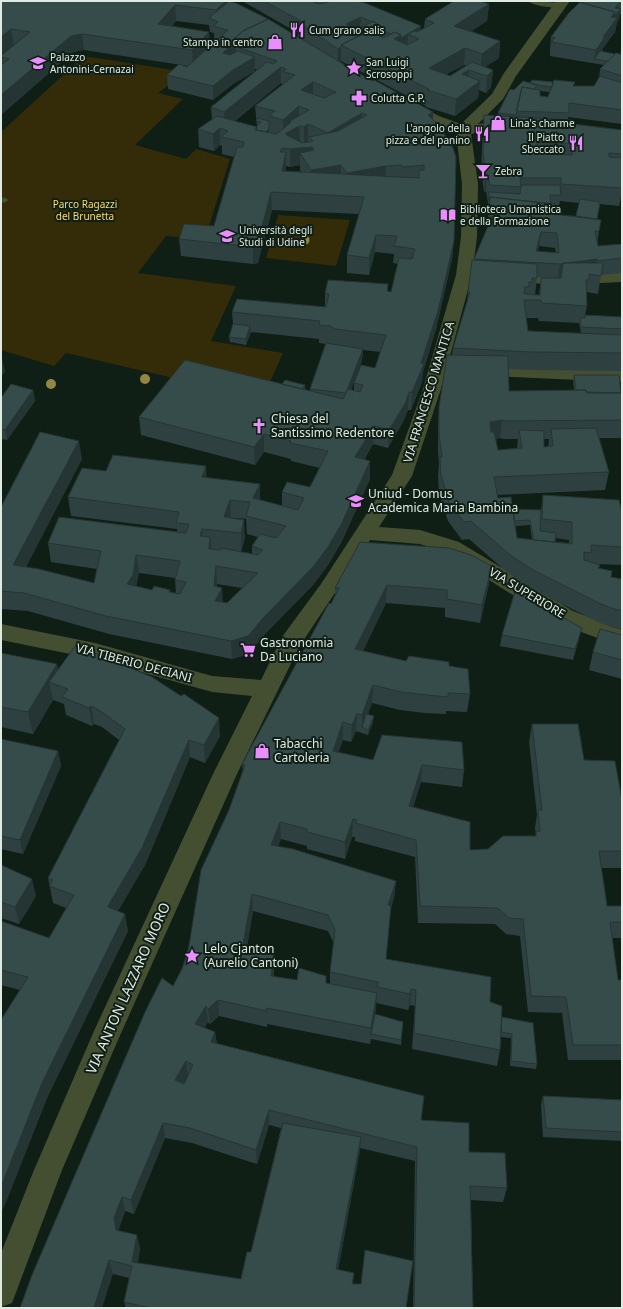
<svg xmlns="http://www.w3.org/2000/svg" width="623" height="1309" font-family="'Noto Sans',sans-serif">
	<rect width="100%" height="100%" fill="#0f1f16"/>
	<path fill="#342b08" d="M84,56l102,16 -28,21 25,6 -48,46 51,14 10,-10 34,10 -25,80 -39,-3 -28,37 98,13 -25,55 72,12 -18,40 -83,-13 -116,-27 -12,13 -53,-16v-148l4,-4 -4,-2v-64z
		M278,215l72,5 -14,46 -70,-8z"/>
	<g fill="none" stroke-linecap="round" stroke-linejoin="round">
		<path fill="#444f32" fill-rule="evenodd" d="M528,1l35,2 2,2c-5,5 -32,1 -37,-4z
			M1,197l5,1 2,2 -2,2 -5,1z"/>
		<path fill="#444f32" fill-rule="evenodd" d="M556,1h14l-54,75 -13,23 -25,25c13,-2 27,-1 39,2l2,3 -2,3 -5,1 -24,-2 -17,3 7,50 -1,53 -5,38 -32,117 -28,84 -33,51 41,3 39,12 114,69 49,19v17l-65,-24 -112,-71 -25,-8 -50,-4 -71,107 -62,127 -119,266 -56,130 -50,133 -11,4v-54l33,-83 60,-139 119,-257 39,-78 -40,-4 -117,-33 -94,-19v-16l94,19 117,33 49,4 21,-43 39,-53 71,-109 30,-83 34,-117 5,-38 1,-53 -6,-52 -27,-10 -28,-15 -2,-3 2,-3c13,-3 27,10 38,15 7,3 15,5 22,8l31,-30 12,-21z
			M507,272l52,3 63,-3v10l-63,3 -58,-4 -2,-4 2,-4z
			M479,365l143,5v12l-149,-7 -3,-4 3,-4z"/>
	</g>
	<g fill="#918644">
		<circle cx="305" cy="240" r="4.5"/>
		<circle cx="145" cy="379" r="5"/>
		<circle cx="51" cy="384" r="5"/>
	</g>
	<path fill="#2e4140" fill-rule="evenodd" d="M1,1h229l1,1 75,40 -8,-6v-3l-56,-32h119v1l60,24v4l3,-2 1,-9 64,-15 -2,17 -16,10 29,10 -1,17 -14,9 8,3 -2,17 -5,6 -7,-3 -1,8 -23,18 -29,-9v-1l-85,-45 -1,1 32,19 61,31v7l21,122 -2,18 -16,70 -13,43 -1,10 -11,28h-3l-4,10 -16,28 -15,-4 -9,16 6,19 -28,62 -14,24 -15,20 -49,50 -15,19 -17,5 -123,-25 -81,-23 -27,-2v-102l81,-48 -56,108 68,16 3,-14 -46,-7 -3,-19 129,-11v-3l-106,-13 -3,-19 38,-26 101,7 53,22 22,6v-14l28,-5 10,-19 -29,-7v-2l-27,-7 -9,13 -114,-30 -2,-18 143,-33 23,1v5l5,1v-2l16,-45 -7,-1v-4l-68,-7 -5,13 -16,-3 -1,-5 4,-13 -1,-12 93,-5v-14l63,-9v8h3l7,-28 -5,-1 1,-9 -19,-2 -6,23 -22,-2v-18l12,-41 -87,-4 -14,53 -5,1 -72,-8 -2,-17 35,-13 20,-69 -12,-3v-8l-2,-1 -6,6 -15,-4 -1,-18 14,-9 -1,-13 46,-37 -2,-1v2l-22,13 -20,16 -45,-11 -1,-14 20,-8 1,-1 -104,-16 -11,2 -72,63zM176,21l33,4 1,7 4,1v6l3,1 -7,6 -1,-14 -37,-6zM14,45l-12,10h-1zM464,65l3,1 -17,10 -4,-2zM281,83l1,1v1l-27,21 2,20 -1,1 -21,-6zM300,165v5l1,2 -16,-1 1,-5 4,1zM363,350l17,2 -5,16 -21,15v8l-3,-1 11,-30zM232,518l14,1 1,15 11,3 -6,9v8l-15,-3h4l4,-13zM139,573l36,5v2l1,14 -5,-1 -1,-3h-18l-16,-4zM217,584l25,4 -15,15 -4,-1 -6,-16z
		M622,1v13h-2l-1,5 -2,3 -2,10 -12,16 -1,4 13,2h5l2,-6v76l-54,-7v3l5,4 49,6v67h-1l-2,9 -19,-2 -3,15 4,1 -4,23 1,3 24,-2v29l-21,2 -3,19 -11,-2v14l-2,9 37,2v18l-41,-2 -2,-10 -40,-2 -1,-3h-12l2,13 94,4v36l-93,-1 -21,-1 1,22 65,-1 -1,-10 1,-5 48,18v45h-23l10,34 -4,18 -107,5v3l15,11 28,1 2,-15 79,17v53l-26,-1 4,1 -1,3 12,9 11,2v50l-9,-1 -15,-6 -68,-34 -22,-15 -39,-34 -7,1 -14,-19 -9,-28 -1,-18 1,-11 -1,-12v-27l1,-18 13,-52 1,-7 14,-44 1,-12 6,-33 14,-32v-24l-2,-12 -2,1 -3,-24 2,-36 1,-17 13,1 1,-3 16,-23 16,-7 45,3h19l5,-8 1,-9 4,-4 -54,-9v-6l1,-13 31,-34zM540,91l10,1 -2,5 -8,-1zM560,201l19,2 -3,13 -22,-2 1,-9h4zM539,246l16,2 1,5 -18,-2zM537,277l14,1h-10l-2,17h-4zM500,438l3,1h15l-1,9 -19,2 -2,-11zM544,439h5l-1,8h-4zM530,525l2,15 -15,-2 -2,-12zM555,538l14,2v3l-14,-1z
		M33,390l2,11 -28,39 -6,-1v-41z
		M360,542l129,42 -9,39 -35,-6v-9l-59,-5 -23,48 43,10 43,5 21,28 -3,18 -21,-1v3l-21,-1 -25,-3 -28,-7 -4,11 5,8 -5,13 -12,-4 -5,11 -8,-2 -5,12 35,8 9,-25 82,35 -2,17 -41,-5 -8,25 57,43 18,-1 48,-13 -1,-9 2,-12 -8,-73 3,-18 52,36 38,40v68h-21l6,38h15v32h-10l6,42h4v80h-54l-6,-47 -34,-1 -8,-76 -14,-2 -11,-10 -77,-1 -3,-66 -60,-16v-4h-3l-7,22 -38,-10v-3l-26,-7 -3,7 118,35 -2,17 -4,12 -4,49 104,43 47,62 -1,5 -26,-3 1,-28 -10,-1 -1,13 -3,16 -85,-17 3,-43 -5,-1 -2,5 -32,-7 -1,11 28,8 -2,23 -30,-6 -1,5 -103,-20v3l-48,-11 -9,8 -2,-2 -4,6 11,4 2,12 204,76 48,32 38,36 -4,14 -32,-2 2,108h-60l2,-147 -55,-13 -22,122 16,3 -1,11 53,24h-280l-2,-6 5,-24 -16,-4 -93,34 153,-322 9,-17 47,-159 14,-38 -1,-8 89,-160 4,-9v-7zM253,911l75,20 6,13 -4,28v12l-4,-1v-7l-29,4 -23,-3v-22l-28,-4zM269,1125l12,3 -30,124 -10,27 -103,-16 2,-15 -22,-17 7,-20 9,3 31,-76 27,5 65,21z
		M502,635l77,4 -6,21 -73,-14z
		M622,635v44l-33,-9 4,-18z
		M1,653l56,11 1,5 162,67 -15,27 -15,-6 -45,108 -27,46 10,20 -81,167 -41,104 -5,10v-192l19,-30 -19,-5v-64l48,17 17,-30 -13,-5 -5,-25 71,-138 -17,-13 -8,-3 -2,2 -26,-11 -2,-11 -11,-4 -20,34 -32,-7z
		M1,739l57,12 3,15 -38,88 -22,-5z
		M1,865l35,31 -17,28 -18,-6z
		M543,1096l79,4v41l-79,-4 -2,-32z"/>
	<path fill="#253534" d="M226,1h4l1,12 -13,9 -1,-1 -1,-11z
		M489,4l-2,17 -34,22 1,-17z
		M619,4l-2,9 4,-4 -2,10 -2,3 -2,10 -12,16v3l-6,8h-3l2,-9 7,-13 8,-20 4,-9z
		M175,5l1,16 -16,20 -2,-17z
		M361,17l-1,12v-1v2l-15,8 1,-14z
		M421,26v14l-13,-6 -1,14 -6,3v-13z
		M382,27l-1,16 -9,-11z
		M11,29l3,16 -13,10v-18z
		M209,32l1,16 -17,18 -1,-16z
		M82,34l2,16 -11,2 -72,63v-20l70,-59z
		M401,35v16l-7,-12z
		M235,41l1,14 -13,12v-14z
		M500,41l-1,17 -19,12 2,-16z
		M341,47v14l-3,2v-14z
		M465,48l-1,17 -36,19 1,-16z
		M1,57l3,16 -3,2z
		M255,57v14l-22,13 -20,16v-14l20,-16z
		M281,67v16l-56,45 -1,-16z
		M469,70l-1,16 -6,-12z
		M493,70l-2,17 -5,6 1,-17z
		M480,81l-2,17 -23,18 1,-17z
		M313,82v16l-12,-8z
		M299,106v17l-9,-2v10l9,-5 1,17 -17,-6v-17z
		M433,112l-1,17 -4,-14z
		M362,113v17l-34,20v-17z
		M308,124v18l-4,2v-17z
		M220,128v17l-6,6 -1,-17z
		M269,128v5l-6,2z
		M312,147v17l-12,-11v12l-10,2v-18z
		M286,152v18l-4,18v-17z
		M341,165v17l-30,6v-18z
		M386,166l-1,17 -38,7v-17z
		M485,174h2l-1,17 -2,1z
		M271,192l1,18 -14,53 -5,1v-17z
		M541,232l-2,14 -4,16 1,-11z
		M376,235l-1,17 -6,23v-17z
		M454,241l-2,18 -16,70 -13,43 -1,10 -11,28 1,-18 9,-29z
		M597,259l-3,14 -31,-10 -3,15h-2l2,-14z
		M250,326l1,6 -5,13v-6z
		M363,349l-1,11 -16,44v-11z
		M2,357l3,15 -4,5v-19z
		M33,390l2,11 -28,39 -2,-10z
		M409,392l-1,18 -4,10 -16,28 1,-18z
		M502,420l-2,18 -12,2 2,-18z
		M374,426l-1,18 -19,31 1,-18z
		M264,434v18l-9,13 -1,-18z
		M79,441l3,18 -65,124 -4,-18z
		M370,461v18l-28,62 -14,24 -15,20 -49,50 -15,19 -17,5 -1,-18z
		M206,466l1,18 -5,-7z
		M260,484v18l-7,-4z
		M230,500l1,18 -7,-1z
		M244,520l1,18 -4,13v-18z
		M202,529l1,19 -3,-12z
		M210,537l2,18 -3,-6z
		M136,555l3,18 -4,20 -8,-9z
		M216,566l1,18 -1,16 6,-12 1,18 -6,13 -3,-33z
		M492,566l-3,18 -9,39 2,-18z
		M387,585l-1,18 -31,64v-18z
		M582,628l-3,11 -6,21 2,-11z
		M57,664l5,21 -13,-3 4,18 -20,34 -5,-22z
		M373,685l-1,18 -9,25 -1,-1v-12z
		M91,706l3,18 -2,2 -3,-18z
		M357,714l-1,17 -5,11 1,-17z
		M374,716l-1,6 -5,13v-5z
		M219,718l1,18 -15,27 -1,-18z
		M343,722v18l-10,29v-18z
		M189,740l1,17 -45,108 -34,57 -3,-15z
		M58,751l3,15 -38,88 -3,-14z
		M422,765l-1,17 -13,42 1,-18z
		M353,819l-1,18 -7,22v-17z
		M280,822l1,17 -9,23 -1,-17z
		M32,879l4,17 -17,28 -4,-17z
		M396,881l-2,17 -4,12 -6,65 4,-70z
		M252,894l1,17 -9,55 -2,-16z
		M125,914l3,17 -81,167 -41,104 -5,10v-25l41,-104z
		M274,955v17l-2,20 -1,-16z
		M411,989l-1,16 -2,5 2,-16z
		M377,993l-1,16 -4,25h-1l-1,10 1,-16z
		M218,1000l1,16 -9,8 -2,-15z
		M206,1006l2,16 -11,18 -2,-16z
		M215,1032l2,16 -6,-6z
		M186,1061l2,15 -10,19 -3,-15z
		M269,1110v15l-12,39 -1,-14z
		M163,1123l2,15 -31,76 -3,-14z
		M361,1137l-1,14 -24,131v-13z
		M122,1197l3,14 -7,21 -2,-2 -2,-12z
		M137,1235l3,13 -4,27 -4,-13z
		M109,1260l4,14 -11,34h-8z"/>
	<path fill="#354c4a" stroke="#253534" fill-rule="evenodd" d="M3,1h223l-10,9 -41,-5 -17,19 51,8 -17,18 -110,-16 -11,2 -70,59v-30l8,-6 -8,-2v-2h1l28,-23 -19,-3 -10,8v-35z
		M229,1l9,3 30,15 -25,12 -8,7v3l-12,12 7,2 8,-4 17,6 -22,13 -20,16 -46,-11 12,-11 8,3 41,-37 -15,-4 5,-4 -9,-4z
		M264,1h48l6,3 7,-1 5,-2h27l8,2 56,23 -20,12v-3l-6,-3 -4,2 -9,-4v-3l-9,-6 -1,1 -11,-5 -15,7 18,9 -23,12v2l-3,2 -40,-27 3,-1z
		M454,1h26l9,3 -35,22 46,15 -18,13 -17,-6 -36,20 21,8 22,-14 21,8 -6,6 -18,-6 -7,4 18,7 -24,18 -29,-9 2,-1 -88,-44 26,-13 -7,-4 13,-7 9,6 -10,5 11,6 12,-6 6,3 -7,4 13,6 12,-6 -11,-5 6,-3 3,1 17,-9 -9,-4z
		M583,1h39v3l-3,-1 -4,5 6,1 -7,7 1,-4 -33,-9z
		M580,2l35,10 -4,5 6,1 -14,19h2l-9,13 -45,-8 4,-4 -4,-1 17,-23z
		M268,19l104,62 2,-1 59,32 -5,3 12,12 13,21 3,9 -2,84 -16,70 -17,52 3,1 -12,28h-3l-3,10 -17,28 -15,-4 -19,31 15,4 -28,62 -14,24 -15,20 -49,50 -16,19 -17,5 -125,-25 -82,-23 -23,-2v-84l39,-75 39,9 -66,124 26,4 55,14 7,-32 -53,-8 11,-26 127,16 3,-9 -13,-1 3,-11 -111,-15 14,-29 24,3 7,-16 93,11 -4,11 58,7 -7,14 45,12 6,-12 -22,-6 5,-10 23,5 18,-36 -38,-8 1,-2 -27,-7 -10,13 -115,-30 46,-57 158,39 5,-10 12,3 3,-7 -9,-2 7,-18 14,3 11,-33 -51,-6 -5,-3 -11,-1 1,-4 -88,-9 5,-13 89,8 3,-13 -4,-1 3,-13 60,4 -1,7 4,1 8,-34 13,1 3,-10 -21,-3 3,-10 -21,-1 -7,23 -22,-3 17,-58 -93,-5 -14,54 -4,1 -74,-8 5,-15 30,2 23,-79h6l1,-5 -23,-5 7,-6 -8,-3 -7,6 -15,-5 19,-13 40,11 -2,3 22,4 14,-12 -1,-1 19,-11 -10,-4 -16,14 -14,-4 6,-5 -20,-5 40,-31 -13,-4 4,-2 -5,-2 -57,45 -13,-5 56,-45 6,2 4,-3 -37,-13 9,-5 -14,-5 8,-7zM313,82l23,10 -12,6 -23,-8zM362,113l5,2 -29,16 -29,6 4,4 -11,2 -17,-9 14,-8 5,1 4,-3 20,9zM312,147l2,3 -14,3 11,17 30,-5 6,8 39,-7 15,-1 2,2 21,-2v5h-5v8l-137,-7 4,-19h-6l2,-4 8,1zM230,500l20,2 -4,14 40,10 -10,12 -16,-4 -8,12 11,4 -5,5 -37,-7 -1,2 -11,-1 1,-12 -10,-1 2,-7 39,4 3,-13 -20,-3zM136,555l44,6 -5,19 11,2 -6,12 -11,-2 1,-2 -16,-4 -2,4 -25,-6 6,-9zM216,566l42,7 -31,30 -12,-2 7,-13 -8,-2z
		M600,51l15,3 -7,7 -14,-2z
		M616,53l6,2v21l-22,-7z
		M600,76l22,7v27l-53,-7v10l-53,-2 6,-24 18,3v6l8,1 6,-17 21,2 -2,4h21z
		M532,80l21,2 -1,5 -15,-2 -7,-2z
		M523,81l14,4 -3,4 -12,-2 -6,28 -18,-2 12,-24 4,1z
		M484,115l89,5v4l49,6v24l-13,-1v4l13,1v30l-61,-4v-6h-41l1,9 -31,-2 -3,-11h-2l-2,-23zM537,142l35,2v11l-34,-2z
		M258,118l11,3v7l-3,4 -9,-2v-3h-1l5,-5 -5,-1z
		M521,185h39l1,10h-11l1,9 -61,-7 -1,4v-9l31,2z
		M490,197l65,7 -2,10 48,6 -2,11h-4l3,15 24,-2v14l-25,3v-2l-37,5 -86,-5 18,-42h-3zM541,232l16,1 2,20 -23,-2z
		M580,199l20,3 -3,17 -21,-3z
		M472,260l65,4v14h-5v4h-3v5h-4l-1,7 16,1 1,-17h20l2,-15h40l-2,13 -12,-2v6h-3l1,26 -45,-3 -1,-3h-17l4,31 94,4v18l-91,-1 -78,-4 17,-56h-2z
		M585,315l37,2v12l-41,-2 -1,-9h5z
		M233,324l17,2 -4,13 -17,-2z
		M326,343l37,6 -17,44 -36,-4z
		M447,355l61,1 1,35 77,-1 1,3h35v27l-116,1 -4,-1 -12,2 1,10h3l4,18 24,-2 -3,-18 25,1v16l9,-1 -2,-17 45,-1 13,44 -115,5 4,21 13,-1 6,41 55,6v-22l-30,-3 1,-24 76,5 3,12v35l-31,-2v8l-7,-1v8l16,5 -2,3 14,3 -1,6 11,2v31h-5l-16,-6 -68,-34 -23,-15 -39,-34 -7,1 -15,-19 -8,-28 -1,-18h2l-3,-23v-27z
		M574,375h45l2,18 -35,-1v-2h-10z
		M285,380l20,5 -3,4 -20,-5z
		M11,384l22,6 -28,40 -4,-1v-31z
		M513,509l28,1 -1,21 16,2 -1,9 -21,-2 -4,-20 -16,1z
		M360,542l89,6 22,7 21,11 -10,39 -35,-6v-9l-60,-5 -32,64 51,12 3,-5 40,6v4l19,3 2,25 -22,-1v4l-21,-2 -26,-3 -28,-7 -11,30 -5,-1 -5,11 -9,-3 -10,29 40,9 9,-25 80,7 2,28 -42,-5 -13,41 61,16v28l18,-1 15,-13h33v-4l4,-1 -2,-21h4l-10,-86h46l6,36 31,1 7,39v51h-23l8,55h15v16h-12l8,58h4v65h-49l-7,-48 -35,-1 -8,-77 -14,-1 -11,-10 -78,-2 -4,-66 -61,-17 2,-3 -4,-1 -8,23 -38,-10v-3l-27,-7 -9,23 22,4 103,32 -8,24 3,1 -5,53 105,18 -1,25 12,4 -2,44 -86,-17 2,-43 -5,-1 -1,5 -33,-7 1,-5 -48,-10 5,-42 -7,-15 -76,-21 -10,56 32,5 -3,21 26,4 2,-12 27,8v7l51,10 -6,35 -105,-20 1,3 -49,-11 -10,9 -2,-3 -11,18 20,8 -4,10 213,54 -3,24 48,3v29l36,1 2,35 -37,-2 3,122h-59l3,-161 -148,-37 -13,40 -66,-22 -27,-5 -32,77 -9,-3 -8,21 2,12 21,5 -5,27 109,17 6,-27h4l32,-129 78,14 -25,132 18,4 -2,11h9l4,-34 48,11 -7,47h-255l-27,-6 8,-36 -23,-6 -15,48h-74l12,-33 113,-263 17,-34 11,8 9,-17 6,-17 13,-82 28,-60 16,-45 -3,-1 87,-161 2,1 8,-16h-4zM186,1061l7,4 -9,19 -9,-4z
		M515,591l67,37 -7,21 -73,-14z
		M600,629l22,6v25l-29,-8z
		M76,645l76,32 29,19 3,-2 35,24 -15,27 -15,-5 -47,108 -34,58v1l17,7 -83,169 -41,104v-167l27,-43 -27,-7v-49l48,17 25,-43 -25,-9 4,-6 -5,-2 77,-149 -26,-19 -8,-4 -2,2 -27,-11 6,-8 -19,-7z
		M1,653l56,11 -29,48 -27,-5z
		M366,714l8,2 -6,14 -6,-3z
		M1,739l57,12 -38,89 -19,-4z
		M1,865l31,14 -17,28 -14,-5z
		M375,1014l28,8 -2,18 -30,-6z
		M502,1017l31,6 4,41 -26,-3 1,-27 -11,-2z
		M543,1096l79,4v32l-76,-4z"/>
	<defs>
		<symbol id="restaurant-bare" viewBox="-9 -9 18 18"><path d="M-5-6h1v4h1v-4h1v4h1v-4h1v5L-1.5 .5V6h-2V.5L-5-1ZM5-6V6H3V1.5H1.5Q1.5-4 5-6Z" fill="#ea8dfd" stroke="#0f1f16" stroke-width="2.5" paint-order="stroke"/></symbol>
		<symbol id="shop-bare" viewBox="-9 -9 18 18"><path d="M-5-2.5h2.3a2.7 3.5 0 0 1 5.4 0H5L5.5 6h-11ZM-1.5-2.5h3a1.5 2.3 0 0 0-3 0Z" fill="#ea8dfd" stroke="#0f1f16" stroke-width="2.5" paint-order="stroke"/></symbol>
		<symbol id="university-bare" viewBox="-9 -9 18 18"><path d="M0-5L7-2L0 1L-7-2ZM-4 1L0 2.5L4 1V4Q0 6-4 4Z" fill="#ea8dfd" stroke="#0f1f16" stroke-width="2.5" paint-order="stroke"/></symbol>
		<symbol id="sight-bare" viewBox="-9 -9 18 18"><path d="M0-6L1.8-2.2L6-1.7L2.9 1.2L3.7 5.4L0 3.3L-3.7 5.4L-2.9 1.2L-6-1.7L-1.8-2.2Z" fill="#ea8dfd" stroke="#0f1f16" stroke-width="2.5" paint-order="stroke"/></symbol>
		<symbol id="pharmacy-bare" viewBox="-9 -9 18 18"><path d="M-2-6h4v4h4v4h-4v4h-4v-4h-4v-4h4Z" fill="#ea8dfd" stroke="#0f1f16" stroke-width="2.5" paint-order="stroke"/></symbol>
		<symbol id="bar-bare" viewBox="-9 -9 18 18"><path d="M-6-5H6L.8 .8V4.5H3.5V6h-7V4.5H-.8V.8Z" fill="#ea8dfd" stroke="#0f1f16" stroke-width="2.5" paint-order="stroke"/></symbol>
		<symbol id="library-bare" viewBox="-9 -9 18 18"><path d="M-6-4Q-3-5.5-.7-3.5V5Q-3 3-6 4ZM6-4Q3-5.5 .7-3.5V5Q3 3 6 4Z" fill="#ea8dfd" stroke="#0f1f16" stroke-width="2.5" paint-order="stroke"/></symbol>
		<symbol id="church-bare" viewBox="-9 -9 18 18"><path d="M-1.2-6h2.4v3.5h3.3v2.4h-3.3V6h-2.4V-.1h-3.3v-2.4h3.3Z" fill="#ea8dfd" stroke="#0f1f16" stroke-width="2.5" paint-order="stroke"/></symbol>
		<symbol id="supermarket-bare" viewBox="-9 -9 18 18"><path d="M-6-5.5h2.5l.6 2H6L4.5 2H-2.5L-4.4-4H-6ZM-1.5 3.2a1.3 1.3 0 1 0 .1 0ZM3 3.2a1.3 1.3 0 1 0 .1 0Z" fill="#ea8dfd" stroke="#0f1f16" stroke-width="2.5" paint-order="stroke"/></symbol>
	</defs>
	<g fill-rule="evenodd">
		<use href="#restaurant-bare" x="286" y="19" width="22" height="22"/>
		<use href="#shop-bare" x="264" y="31" width="22" height="22"/>
		<use href="#university-bare" x="27" y="52" width="22" height="22"/>
		<use href="#sight-bare" x="343" y="57" width="22" height="22"/>
		<use href="#pharmacy-bare" x="348" y="87" width="22" height="22"/>
		<use href="#shop-bare" x="487" y="112" width="22" height="22"/>
		<use href="#restaurant-bare" x="471" y="123" width="22" height="22"/>
		<use href="#restaurant-bare" x="565" y="132" width="22" height="22"/>
		<use href="#bar-bare" x="472" y="160" width="22" height="22"/>
		<use href="#library-bare" x="437" y="204" width="22" height="22"/>
		<use href="#university-bare" x="216" y="225" width="22" height="22"/>
		<use href="#church-bare" x="248" y="415" width="22" height="22"/>
		<use href="#university-bare" x="345" y="490" width="22" height="22"/>
		<use href="#supermarket-bare" x="237" y="639" width="22" height="22"/>
		<use href="#shop-bare" x="251" y="740" width="22" height="22"/>
		<use href="#sight-bare" x="181" y="945" width="22" height="22"/>
	</g>
	<g text-anchor="middle" stroke-width="4" stroke-linejoin="round" paint-order="stroke">
		<g font-size="10" fill="#dfeae3" stroke="#0f1f16" text-anchor="start">
			<text x="309" y="34">Cum grano salis</text>
			<text x="263" y="46" text-anchor="end">Stampa in centro</text>
			<text x="50" y="61">Palazzo<tspan x="50" dy="12">Antonini-Cernazai</tspan></text>
			<text x="366" y="66">San Luigi<tspan x="366" dy="12">Scrosoppi</tspan></text>
			<text x="371" y="102">Colutta G.P.</text>
			<text x="510" y="127">Lina's charme</text>
			<text x="470" y="132" text-anchor="end">L'angolo della<tspan x="470" dy="12">pizza e del panino</tspan></text>
			<text x="564" y="141" text-anchor="end">Il Piatto<tspan x="564" dy="12">Sbeccato</tspan></text>
			<text x="495" y="175">Zebra</text>
			<text x="460" y="213">Biblioteca Umanistica<tspan x="460" dy="12">e della Formazione</tspan></text>
			<text x="239" y="234">Università degli<tspan x="239" dy="12">Studi di Udine</tspan></text>
		</g>
		<g font-size="10" fill="#fcdb6a" stroke="#0f1f16">
			<text x="85" y="208">Parco Ragazzi<tspan x="85" dy="12">del Brunetta</tspan></text>
		</g>
		<g font-size="12" fill="#dfeae3" stroke="#0f1f16">
			<text transform="translate(429 392) rotate(-73)" y="4">VIA FRANCESCO MANTICA</text>
			<text transform="translate(527 593) rotate(31)" y="4">VIA SUPERIORE</text>
			<text transform="translate(134 663) rotate(15)" y="4">VIA TIBERIO DECIANI</text>
		</g>
		<g font-size="12" fill="#dfeae3" stroke="#0f1f16" text-anchor="start">
			<text x="271" y="423">Chiesa del<tspan x="271" dy="14">Santissimo Redentore</tspan></text>
			<text x="368" y="498">Uniud - Domus<tspan x="368" dy="14">Academica Maria Bambina</tspan></text>
			<text x="260" y="647">Gastronomia<tspan x="260" dy="14">Da Luciano</tspan></text>
			<text x="274" y="748">Tabacchi<tspan x="274" dy="14">Cartoleria</tspan></text>
			<text x="204" y="953">Lelo Cjanton<tspan x="204" dy="14">(Aurelio Cantoni)</tspan></text>
		</g>
		<g font-size="14" fill="#dfeae3" stroke="#0f1f16">
			<text transform="translate(128 988) rotate(-66)" y="5">VIA ANTON LAZZARO MORO</text>
		</g>
	</g>
	<rect width="623" height="1309" fill="none" stroke="#dfeae3" stroke-width="4"/>
</svg>
